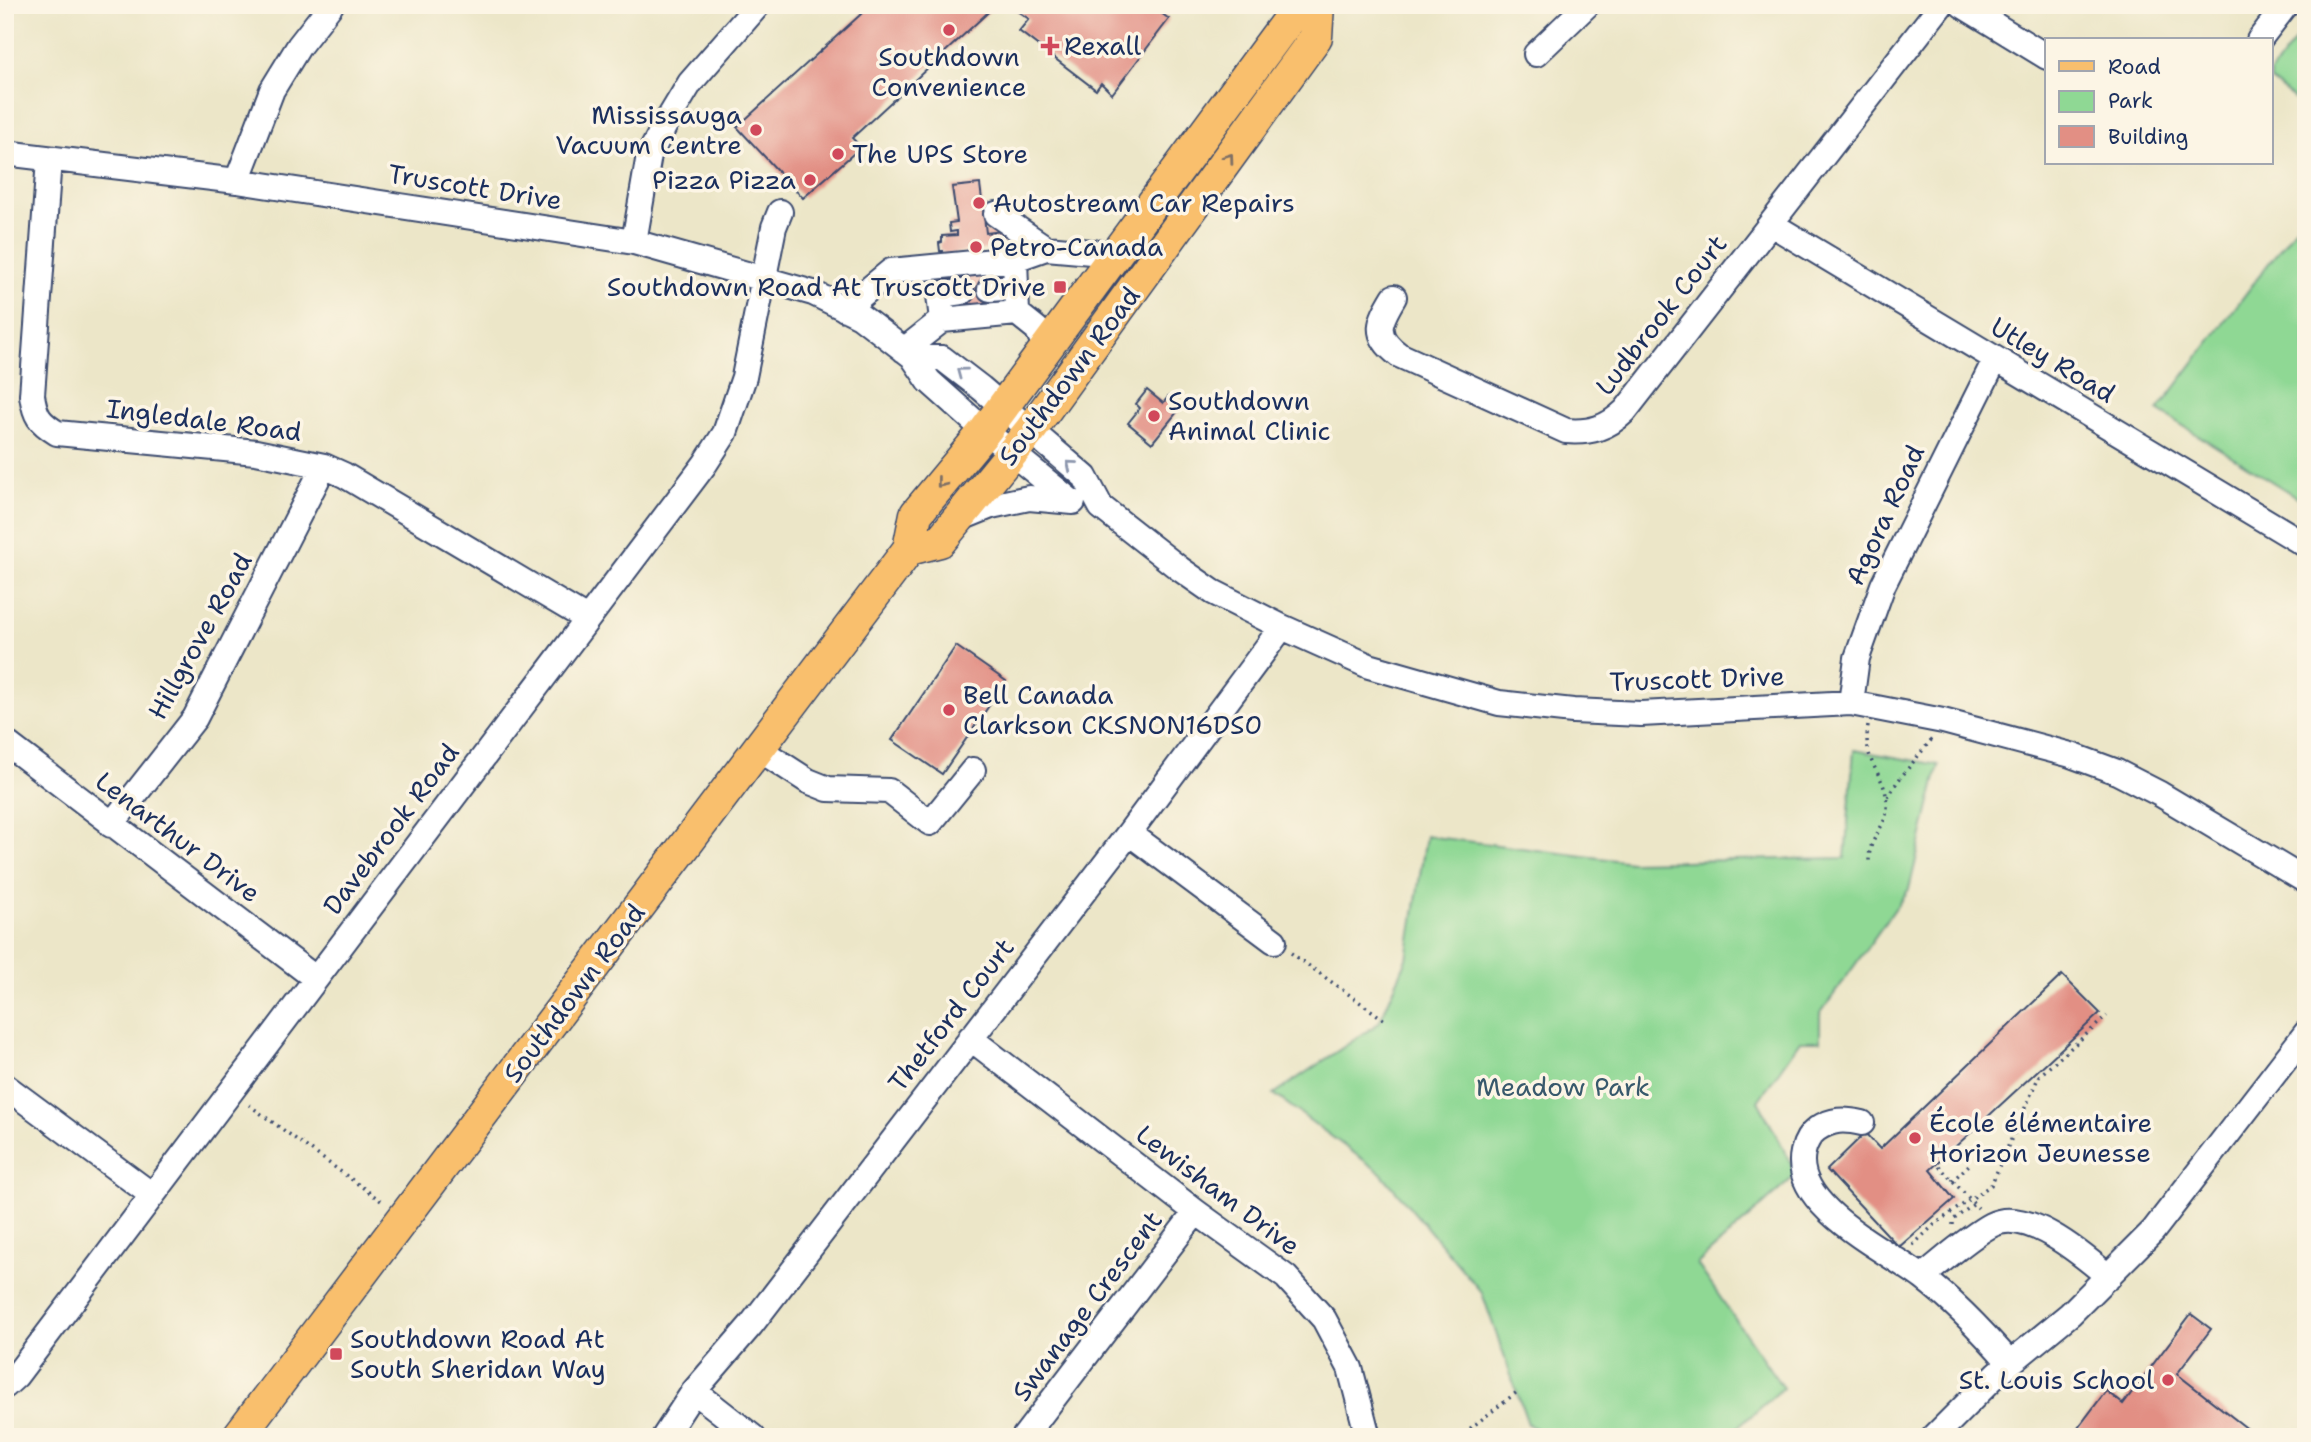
<svg xmlns="http://www.w3.org/2000/svg" width="2311" height="1442" font-family="'Shantell Sans',sans-serif">
	<rect width="100%" height="100%" fill="#fcf5e5"/>
	<filter id="ink" filterUnits="userSpaceOnUse"><feTurbulence type="fractalNoise" baseFrequency=".0143" numOctaves="2"/><feDisplacementMap in="SourceGraphic" scale="14" xChannelSelector="R" yChannelSelector="G"/><feConvolveMatrix kernelMatrix="1 2 1 2 8 2 1 2 1" color-interpolation-filters="sRGB"/></filter>
	<filter id="wash" filterUnits="userSpaceOnUse"><feTurbulence type="fractalNoise" baseFrequency=".00686" numOctaves="4" result="noise"/><feDisplacementMap in="SourceGraphic" scale="28" xChannelSelector="R" yChannelSelector="G"/><feGaussianBlur stdDeviation="1.57" result="paint"/><feColorMatrix in="noise" values="0 0 0 0 0 0 0 0 0 0 0 0 0 0 0 0 0 1.4 0 .05"/><feComposite in="paint" operator="in"/></filter>
	<g filter="url(#wash)">
		<rect width="100%" height="100%" fill="#ece6c8"/>
		<path fill="#8fd894" stroke="#558479" stroke-width="2" d="M2306,27v80l-35,-26v-9z
			M2306,214v289l-148,-93z
			M1854,750l85,15 -30,124 -89,125v27h-20l-42,60 39,73 -100,90 86,124 -56,49h-177l-22,-13 -46,-131 -101,-120 -107,-79 105,-71 28,-64 19,-123 205,26 214,-4z"/>
		<g id="blocks">
			<path fill="#e28f84" d="M871,5h125l-144,133 9,9 -58,51 -66,-71z
				M1008,5h147l-2,2 16,12 -57,75 -11,-11 -5,7 -77,-59 10,-12z
				M980,184l6,49 16,-2 2,16 -61,8v-4h-3l-1,-8 3,-1v-6l15,-1v-4l-7,1 -1,-9 8,-1 -5,-35z
				M988,269l5,41 -28,3 -5,-40z
				M1147,390l16,13 6,-7 13,10 -30,37 -24,-20 12,-15 -4,-4z
				M956,646l50,35 -64,93 -50,-34z
				M2062,975l38,38 -170,157 24,29 -55,48 -72,-77 38,-37 15,16z
				M2191,1314l20,15 -34,45 81,63 -186,-1 34,-45 17,13z"/>
		</g>
	</g>
	<g filter="url(#ink)">
		<use href="#blocks" fill-opacity="0" stroke="#3a4a6e" stroke-width="2"/>
		<g fill="none" stroke-linecap="round" stroke-linejoin="round">
			<defs>
				<path id="minor" d="M1962,5l85,52
					M2259,40l27,-35
					M1536,54l51,-49
					M5,153l232,28 397,61 179,51 47,23 52,40 17,25 56,50 87,71
					M49,159l-17,236c3,21 7,27 25,38l199,19 68,14 20,9 243,144
					M237,181l35,-91 27,-44 32,-41
					M996,214l50,34
					M1771,224l535,321
					M634,242l15,-87 17,-32 24,-40 68,-78
					M990,289l26,-2
					M1394,297c-15,25 -22,38 5,58l167,76c25,2 41,-3 59,-20l316,-406
					M845,309l46,-38 124,-12
					M942,320l-3,-25 23,-3
					M1045,346l-8,-17 -20,-16 -2,-54 31,-11 68,6
					M904,350l38,-30 75,-7
					M912,356l30,2 39,30 104,89 16,30 79,62 33,23 69,35 87,39 130,37 74,8 68,3 210,-11 92,18 128,34 46,17 43,22 146,87
					M959,519l32,-13 38,-8 44,4
					M1851,703l6,-45 26,-73 112,-225
					M5,742l310,236
					M757,748l51,33 20,8 61,2 41,32 43,-53
					M111,825l84,-107 129,-252
					M1129,833l145,108
					M970,1038l226,174 90,65 38,42 26,49 18,69
					M5,1086l147,109
					M1862,1123c-18,-4 -30,-4 -45,6 -8,6 -12,14 -14,23 -12,54 83,98 119,125 33,25 61,55 88,86
					M1922,1277c19,-15 48,-41 69,-52 35,-19 92,30 118,52
					M5,1386l11,-10 689,-912 20,-31 19,-56 30,-150 6,-15
					M694,1391l59,46
					M664,1437l30,-46 57,-66 378,-492 153,-206
					M1024,1437l172,-225
					M1934,1437l64,-64 72,-59 83,-83 153,-198"/>
				<path id="major" d="M909,549l31,-8 90,-110 286,-394 2,-32
					M238,1437l671,-888 7,-35 69,-83 307,-416 19,-10"/>
			</defs>
			<use href="#minor" stroke="#3a4a6e" stroke-width="28"/>
			<use href="#major" stroke="#3a4a6e" stroke-width="35"/>
			<path stroke="#3a4a6e" stroke-width="3.5" stroke-dasharray="2 5" stroke-linecap="butt" d="M1868,726c-6,40 18,46 19,78 1,17 -9,25 -15,40 -3,7 -3,14 -3,21
				M1888,797l9,-15 35,-43
				M1291,953l95,68
				M249,1105l135,98
				M1939,1166l39,42
				M1952,1181l20,-19
				M1953,1225v-5l21,-16
				M1913,1245l22,-21 56,-39 48,-109 68,-60
				M1459,1437l58,-45"/>
			<use href="#minor" stroke="#fff" stroke-width="24"/>
			<use href="#major" stroke="#f9bf6d" stroke-width="32"/>
		</g>
		<defs><path id="oneway-chevron" d="M-2-3.5L2.5 0L-2 3.5" fill="none" stroke-width="1.6" stroke-linecap="round" stroke-linejoin="round" transform="scale(1.75)"/></defs>
		<g stroke="#7f7065">
			<use href="#oneway-chevron" transform="translate(1229 158) rotate(-54)"/>
			<use href="#oneway-chevron" transform="translate(941 483) rotate(129)"/>
		</g>
		<g stroke="#8d97ae">
			<use href="#oneway-chevron" transform="translate(961 372) rotate(-143)"/>
			<use href="#oneway-chevron" transform="translate(1071 465) rotate(-140)"/>
		</g>
	</g>
	<g fill="#d1495b" stroke="#fcf5e5" stroke-width="2.5">
		<circle cx="949" cy="30" r="7"/>
		<path d="M1046.5 35.5h7v7h7v7h-7v7h-7v-7h-7v-7h7z"/>
		<circle cx="756" cy="130" r="7"/>
		<circle cx="838" cy="154" r="7"/>
		<circle cx="810" cy="180" r="7"/>
		<circle cx="979" cy="203" r="7"/>
		<circle cx="976" cy="247" r="7"/>
		<rect x="1053" y="280" width="14" height="14" rx="3.5"/>
		<circle cx="1154" cy="416" r="7"/>
		<circle cx="949" cy="710" r="7"/>
		<circle cx="1915" cy="1138" r="7"/>
		<rect x="329" y="1347" width="14" height="14" rx="3.5"/>
		<circle cx="2168" cy="1380" r="7"/>
	</g>
	<g text-anchor="middle" stroke-width="7" stroke-linejoin="round" paint-order="stroke">
		<g font-size="26" fill="#1b2f5e" stroke="#fcf5e5" text-anchor="start">
			<text x="1064" y="55">Rexall</text>
			<text x="949" y="66" text-anchor="middle">Southdown<tspan x="949" dy="30">Convenience</tspan></text>
			<text x="742" y="124" text-anchor="end">Mississauga<tspan x="742" dy="30">Vacuum Centre</tspan></text>
			<text x="852" y="163">The UPS Store</text>
			<text x="796" y="189" text-anchor="end">Pizza Pizza</text>
			<text x="993" y="212">Autostream Car Repairs</text>
			<text x="990" y="256">Petro-Canada</text>
			<text x="1046" y="296" text-anchor="end">Southdown Road At Truscott Drive</text>
			<text x="1168" y="410">Southdown<tspan x="1168" dy="30">Animal Clinic</tspan></text>
			<text x="963" y="704">Bell Canada<tspan x="963" dy="30">Clarkson CKSNON16DS0</tspan></text>
			<text x="1929" y="1132">École élémentaire<tspan x="1929" dy="30">Horizon Jeunesse</tspan></text>
			<text x="350" y="1348">Southdown Road At<tspan x="350" dy="30">South Sheridan Way</tspan></text>
			<text x="2154" y="1389" text-anchor="end">St. Louis School</text>
		</g>
		<g font-size="26" fill="#1b2f5e" stroke="#fcf5e5">
			<text transform="translate(475 187) rotate(9)" y="9">Truscott Drive</text>
			<text transform="translate(1661 315) rotate(-52)" y="9">Ludbrook Court</text>
			<text transform="translate(2053 360) rotate(31)" y="9">Utley Road</text>
			<text transform="translate(1069 376) rotate(-53)" y="9">Southdown Road</text>
			<text transform="translate(204 420) rotate(7)" y="9">Ingledale Road</text>
			<text transform="translate(1885 515) rotate(-65)" y="9">Agora Road</text>
			<text transform="translate(200 636) rotate(-61)" y="9">Hillgrove Road</text>
			<text transform="translate(1697 679) rotate(-2)" y="9">Truscott Drive</text>
			<text transform="translate(391 829) rotate(-53)" y="9">Davebrook Road</text>
			<text transform="translate(178 837) rotate(37)" y="9">Lenarthur Drive</text>
			<text transform="translate(574 993) rotate(-53)" y="9">Southdown Road</text>
			<text transform="translate(951 1015) rotate(-52)" y="9">Thetford Court</text>
			<text transform="translate(1218 1190) rotate(37)" y="9">Lewisham Drive</text>
			<text transform="translate(1087 1306) rotate(-53)" y="9">Swanage Crescent</text>
		</g>
		<g font-size="26" fill="#38596c" stroke="#fcf5e5">
			<text x="1563" y="1096">Meadow Park</text>
		</g>
	</g>
	<rect width="2311" height="1442" fill="none" stroke="#fcf5e5" stroke-width="28"/>
	<rect x="2045" y="38" width="228" height="126" fill="#fcf5e5" stroke="#a2a6af" stroke-width="2"/>
	<rect x="2059" y="61" width="35" height="10" fill="#f9bf6d" stroke="#a2a6af" stroke-width="2"/>
	<text x="2108" y="74" font-size="21" fill="#1b2f5e">Road</text>
	<rect x="2059" y="91" width="35" height="21" fill="#8fd894" stroke="#a2a6af" stroke-width="2"/>
	<text x="2108" y="108" font-size="21" fill="#1b2f5e">Park</text>
	<rect x="2059" y="126" width="35" height="21" fill="#e28f84" stroke="#a2a6af" stroke-width="2"/>
	<text x="2108" y="144" font-size="21" fill="#1b2f5e">Building</text>
</svg>
